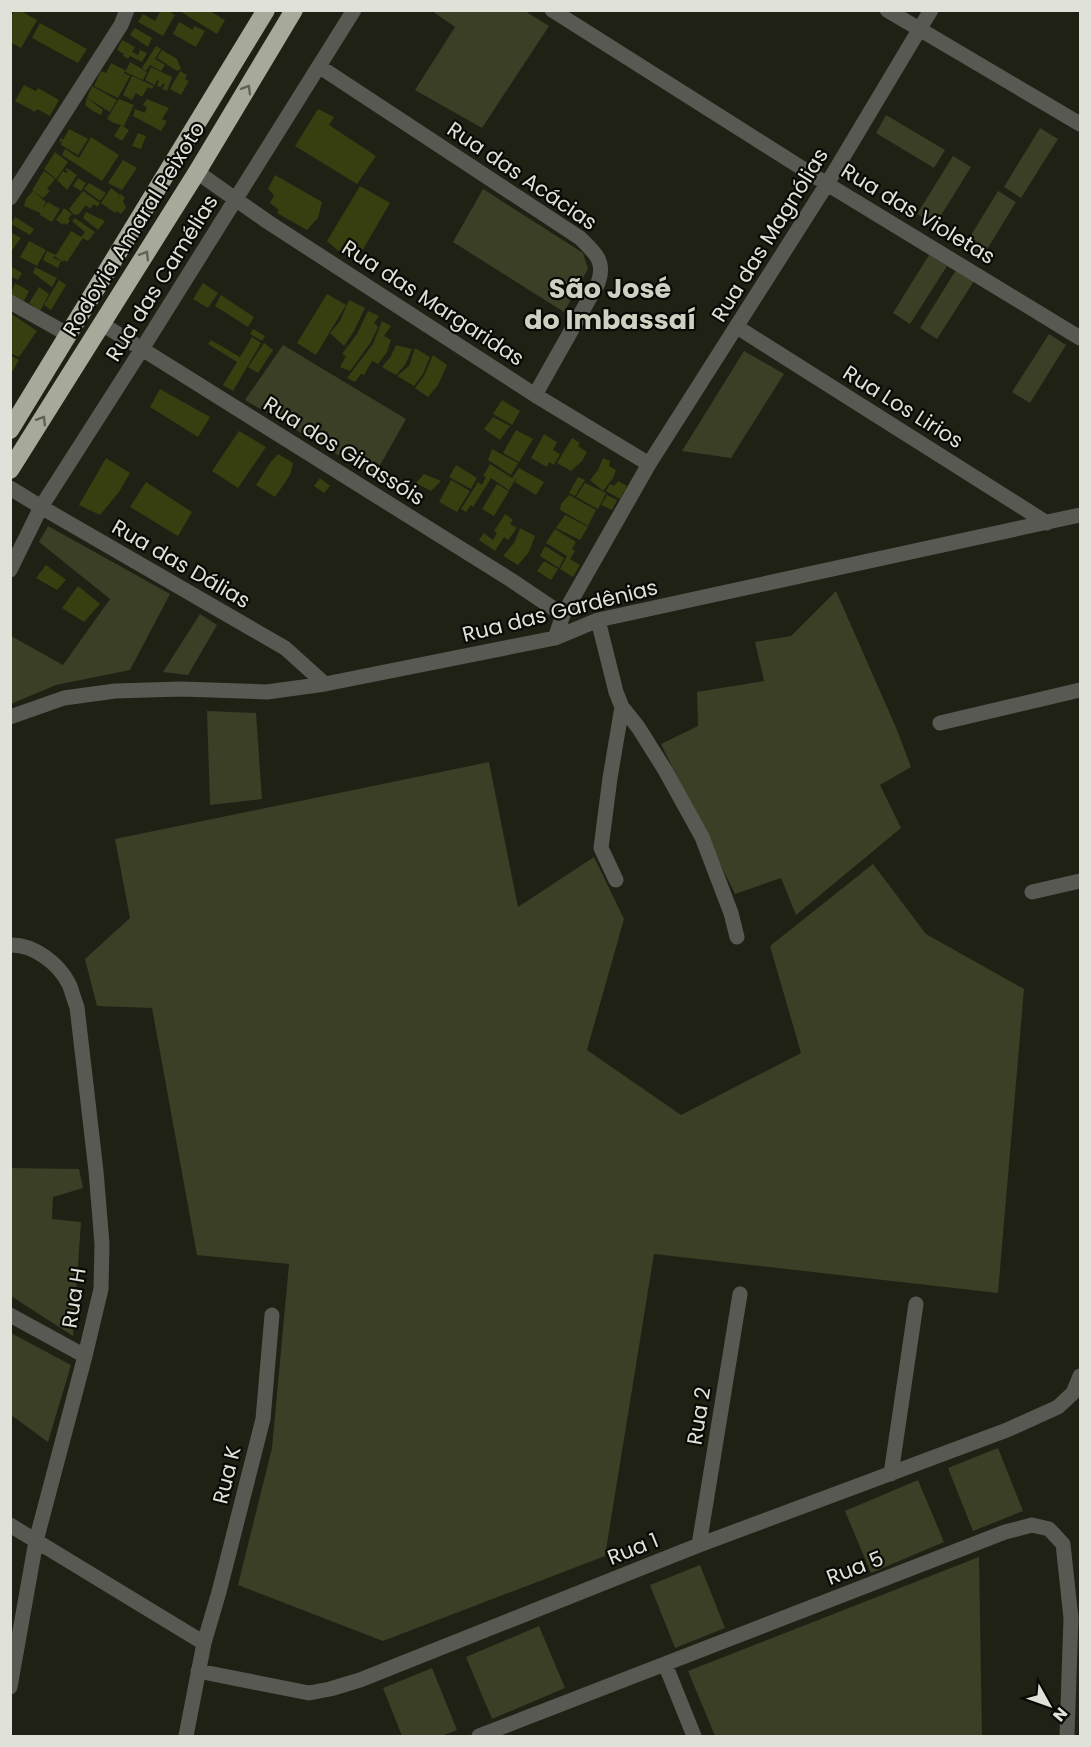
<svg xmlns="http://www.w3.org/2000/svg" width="1091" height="1747" font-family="Poppins,sans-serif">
	<rect width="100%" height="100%" fill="#1f2115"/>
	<path fill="#3a3f25" d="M432,11h93l24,15 -67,102 -67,-38 40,-63z
		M886,115l59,35 -11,18 -58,-35z
		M1040,128l18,11 -37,59 -17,-11z
		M953,156l18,11 -36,58 -18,-11z
		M483,189l100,64 5,16 -24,43 -111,-70z
		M998,191l18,11 -36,59 -18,-11z
		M929,255l18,11 -37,58 -17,-11z
		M956,270l18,11 -37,58 -17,-11z
		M1049,334l17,11 -36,58 -18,-11z
		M283,345l123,74 -32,57 -129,-76z
		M744,351l40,23 -53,84 -49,-7z
		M48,526l122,68 -40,76 -74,15 -45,19v-68l52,29 47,-66 -71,-57z
		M836,591l61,139 14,37 -31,18 21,43 -105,87 -15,-37 -46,16 -74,-150 37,-18 -1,-34 67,-11 -9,-39 36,-6z
		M200,614l17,11 -29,50 -25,-3z
		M207,711l49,2 6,86 -52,6z
		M489,762l29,145 76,-50 30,62 -37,131 94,65 120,-62 -31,-107 103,-82 53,70 98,55 -26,304 -344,-39 -49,302 -222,85 -145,-56 34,-137 17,-184 -92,-9 -45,-247 -55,-2 -12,-47 45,-41 -15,-79z
		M11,1168l68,1 4,19 -30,9 -1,22 29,3 -8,114 -62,-40z
		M11,1333l60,32 -23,77 -37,-27z
		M998,1448l25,63 -50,20 -25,-63z
		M918,1480l26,62 -73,31 -26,-62z
		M979,1557l3,179h-267l-27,-65z
		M700,1565l25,63 -50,20 -25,-63z
		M539,1626l26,62 -73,31 -26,-62z
		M432,1668l25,62 -15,6h-40l-19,-48z"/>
	<path fill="#373e10" d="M15,10h4l18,10 -16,28 -11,-6v-24z
		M161,10h6l8,5 -12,21 -25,-14 5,-8 12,7z
		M178,10h30l17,10 -8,14z
		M179,22l14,8 1,-4 11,5 -9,16 -23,-13z
		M40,23l47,26 -9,14 -46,-25z
		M135,28l17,10 -4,9 -18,-12z
		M122,40l13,7 -3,5 6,3 2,-5 7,3 -5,9 -12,-6 -2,3 -5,-3 1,-2 -7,-4z
		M156,46l5,3 -6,10 10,6 -4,6 -11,-6 -4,6 -4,-3z
		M162,50l15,9 4,10 -4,2 -20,-13z
		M130,62l17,10 -4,8 -18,-8z
		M111,63l14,7 -1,3 6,3 -12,22 -24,-12 7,-15 5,2z
		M151,67l21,10 -5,14 -5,-2 3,-5 -2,-1 -2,4 -4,-1 2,-5 -2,-1 -2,5 -10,-5z
		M180,71l7,4 -2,4 4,2 -8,14 -11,-6z
		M132,76l22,10 -2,3 -4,-2 -6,10 -6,-4 -4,7 -9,-5z
		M24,85l12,6 2,-3 21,12 -9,16 -13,-7 -2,3 -20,-11z
		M92,86l25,14 -7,12 -23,-14z
		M87,98l16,12 -2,5 -8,-4 -8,-6z
		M119,99l15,6 -10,21 -10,-3 -7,-4z
		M147,99l22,9 -7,11 5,2 -6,10 -28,-15 2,-7 11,4 -1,-1 2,-5 -4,-2z
		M318,109l16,8 -5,8 47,31 -19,28 -62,-38z
		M121,125l8,5 -7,11 -8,-5z
		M69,129l19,10 -10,16 -17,-10 1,-3 -3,-1 2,-3 2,2z
		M138,133l8,3 -5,13 -9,-3z
		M91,137l28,18 -17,26 -40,-26 3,-6 14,9z
		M55,152l13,10 -12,17 -12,-10z
		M123,160l14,8 -15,22 -14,-7z
		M67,168l10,7 -10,15 -10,-10 6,-9 3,2 2,-2 -3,-1z
		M44,171l11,8 -8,10 3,2 -7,7 -11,-8z
		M275,175l47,27 -4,16 -11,12 -30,-17 2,-3 -9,-7 4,-8 -6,-6z
		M78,178l8,5 -5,8 -8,-5z
		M89,183l17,10 -6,8 -16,-12z
		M360,186l30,17 -32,55 -17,-5 -14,-12z
		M111,188l9,7 -7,10 8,-11 4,4 -2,3 3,7 -5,6 -4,-3 -2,2 -14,-10z
		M33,191l13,11 -3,6 5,-6 12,7 -8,13 -12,-7v-2l-16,-7 2,-7z
		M83,191l17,12 -3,4 -3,-3 -4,5 -4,-4 -8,10 -5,-1 -4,-5z
		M64,208l8,6 -4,5 2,1 -3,5 -3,-2 -1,2 -7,-5z
		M86,212l19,9 -7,9 -15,-12z
		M15,217l19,12 -4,6 -19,-11z
		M75,218l20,14 -7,9 -7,-4 4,-5 -13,-11z
		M71,231l12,7 -16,24 -3,-2 -1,2 -9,-6 -1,2 8,3 -3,7 -15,-8 4,-9 9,4z
		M10,232l11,6 -9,12 -2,-1z
		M29,241l17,9 -9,16 -17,-9z
		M10,266l12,7 -4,7 -8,-4z
		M35,267l22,11 -5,9 -19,-14z
		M59,280l7,5 -15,25 -7,-5z
		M15,283l14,8 -5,10 -14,-6z
		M203,283l15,10 -10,15 -15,-9z
		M39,287l10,7 -9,17 -11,-8z
		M327,294l19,11 -30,50 -19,-12z
		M221,295l33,22 -6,10 -33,-21z
		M349,300l16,8 -11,23 -10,15 -14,-13 10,-12z
		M368,311l11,5 -5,7 4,4 -7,15 -21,29 -10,-4 6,-11 -4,-2 15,-20z
		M10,313l27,18 -18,26 -9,-4z
		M382,321l9,5 -7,10 7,4 -4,12 -9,12 -6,-3 -8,14 -3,-1 -6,8 -8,-4 26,-34z
		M253,329l12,7 -3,5 -12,-7z
		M252,337l9,6 -28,48 -10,-6 14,-23 -29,-18 3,-4 29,17z
		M264,343l9,7 -15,23 -10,-6z
		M396,345l16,4 -7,16 -9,10 -14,-8 9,-11z
		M415,348l15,9 -7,17 -9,12 -17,-10 12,-10z
		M10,355l9,5 -9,15z
		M433,355l14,10 -9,20 -10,12 -13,-9 9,-12z
		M160,389l50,28 -12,20 -48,-30z
		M502,400l18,11 -8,14 -19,-11z
		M493,417l17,9 -10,14 -16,-11z
		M516,430l17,9 -14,23 -16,-9z
		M239,431l27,16 -28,41 -26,-17z
		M544,434l13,8 -4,8 7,4 -6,11 -5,-3 -2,5 -16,-9z
		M572,438l8,5 -2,3 9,6 -5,9 -11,10 -14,-8z
		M492,449l26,14 -7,12 -23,-15z
		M278,454l15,9 -3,12 -15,22 -19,-12 14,-22z
		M106,458l24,15 -11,19 -19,23 -21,-10z
		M603,458l7,3 -1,5 7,4 -3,8 -10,13 -13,-11 8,-10z
		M490,464l22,14 7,-10 25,14 -8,13 -21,-13 3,-6 -9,14 -18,-12 -18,29 -2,-2 -5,7 -5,-3 17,-27 4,3 4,-8 -3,-1z
		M456,465l21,13 -6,11 -22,-12z
		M424,474l17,7 -10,10 -15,-8z
		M578,477l7,3 -10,16 -6,-3z
		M320,478l10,8 -6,7 -10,-7z
		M451,480l19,11 -13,21 -18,-10z
		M618,481l9,5 -7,13 -14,-8 4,-7 4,2z
		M146,482l46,30 -14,24 -48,-29z
		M585,483l21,10 -8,16 -22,-12z
		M497,484l12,7 -15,25 -12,-7z
		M569,495l27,15 -8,16 -28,-16 1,-6z
		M607,495l10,5 -5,10 -11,-5z
		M505,514l8,6 -3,4 7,4 -9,12 -4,-3 -9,14 -16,-11 5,-7 9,7 4,-7 -3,-2z
		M565,515l23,12 -8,13 -24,-12z
		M520,528l15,8 -6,16 -11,13 -15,-9 11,-13z
		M555,529l21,13 -4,7 3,2 -5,8 10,6 -7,12 -13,-8 7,-13 -21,-13z
		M545,546l19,12 -5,10 -19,-12z
		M544,561l14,8 -7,11 -14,-9z
		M46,565l20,15 -9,10 -21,-12z
		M78,586l22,18 -16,18 -22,-14z"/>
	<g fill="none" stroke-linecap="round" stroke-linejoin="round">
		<path stroke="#585953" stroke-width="15" d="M552,10l275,174 253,154
			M887,10l193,114
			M320,67l260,171c15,15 26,23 18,45l-63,112
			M197,172l71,50 267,173 114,69
			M10,198l111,-173 6,-15
			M10,302l59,33
			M102,324l409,256 52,35
			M737,327l310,196
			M10,488l31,19 244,141 40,36
			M10,570l31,-63 101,-158 212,-339
			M598,620l18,72 6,15 16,20 27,43 37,67 29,76 6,24
			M555,638l8,-23 86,-151 178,-280 104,-174
			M10,717l54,-19 51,-7 66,-2 86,3 58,-8 230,-46 43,-18 482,-105
			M940,723l140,-33
			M616,880l-15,-32 9,-70 12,-71
			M1032,892l48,-11
			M10,945c24,-1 49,19 59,39 3,7 5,16 8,23l19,164 6,73 -1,45 -16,67 -49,185 -26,146
			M10,1315l75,41
			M891,1474l25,-170
			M10,1525l194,118 -18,93
			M699,1545l41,-251
			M204,1643l15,-51 44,-173 9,-104
			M665,1664l29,72
			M198,1671l111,22 21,-4 30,-9 339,-135 308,-115 51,-23 15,-14 7,-17
			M479,1736l526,-204 27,-7 17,4 14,15 8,74 -4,118"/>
		<path stroke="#a7aa9a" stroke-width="18" d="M10,430l256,-420
			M10,470l187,-298 97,-162"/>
	</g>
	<defs><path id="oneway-chevron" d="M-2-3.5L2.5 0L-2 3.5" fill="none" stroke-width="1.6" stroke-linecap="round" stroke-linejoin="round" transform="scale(1.5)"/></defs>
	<g stroke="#606257">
		<use href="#oneway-chevron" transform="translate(247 89) rotate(-59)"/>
		<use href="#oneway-chevron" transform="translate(145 255) rotate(-58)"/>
		<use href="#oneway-chevron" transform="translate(42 420) rotate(-58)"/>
	</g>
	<g text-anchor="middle" stroke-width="4.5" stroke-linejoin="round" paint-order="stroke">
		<g font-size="21" fill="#e0e2d9" stroke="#090a06">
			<text transform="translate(522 176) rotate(34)" y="7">Rua das Acácias</text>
			<text transform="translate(918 214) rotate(31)" y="7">Rua das Violetas</text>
			<text transform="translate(134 229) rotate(-58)" y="7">Rodovia Amaral Peixoto</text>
			<text transform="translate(770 235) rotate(-58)" y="7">Rua das Magnólias</text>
			<text transform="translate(162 278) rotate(-58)" y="7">Rua das Camélias</text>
			<text transform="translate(433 303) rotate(33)" y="7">Rua das Margaridas</text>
			<text transform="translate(903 407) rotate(32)" y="7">Rua Los Lirios</text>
			<text transform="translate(344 451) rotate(32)" y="7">Rua dos Girassóis</text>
			<text transform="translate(181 564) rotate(30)" y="7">Rua das Dálias</text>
			<text transform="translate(560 611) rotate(-14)" y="7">Rua das Gardênias</text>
			<text transform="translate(74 1298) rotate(-81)" y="7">Rua H</text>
			<text transform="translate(699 1416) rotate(-81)" y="7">Rua 2</text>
			<text transform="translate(227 1475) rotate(-76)" y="7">Rua K</text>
			<text transform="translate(633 1549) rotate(-22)" y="7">Rua 1</text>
			<text transform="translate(855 1568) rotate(-21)" y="7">Rua 5</text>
		</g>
		<g font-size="27" font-weight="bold" fill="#ced1c1" stroke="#090a06">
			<text x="610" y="298">São José<tspan x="610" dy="31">do Imbassaí</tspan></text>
		</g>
	</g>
	<rect width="1091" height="1747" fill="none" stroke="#e0e2d9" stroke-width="24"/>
	<g transform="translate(1049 1705) rotate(130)" stroke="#090a06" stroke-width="4.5" paint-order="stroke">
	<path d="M0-4.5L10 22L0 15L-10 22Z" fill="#e0e2d9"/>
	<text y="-9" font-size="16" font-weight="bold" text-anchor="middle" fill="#e0e2d9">N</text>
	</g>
</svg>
